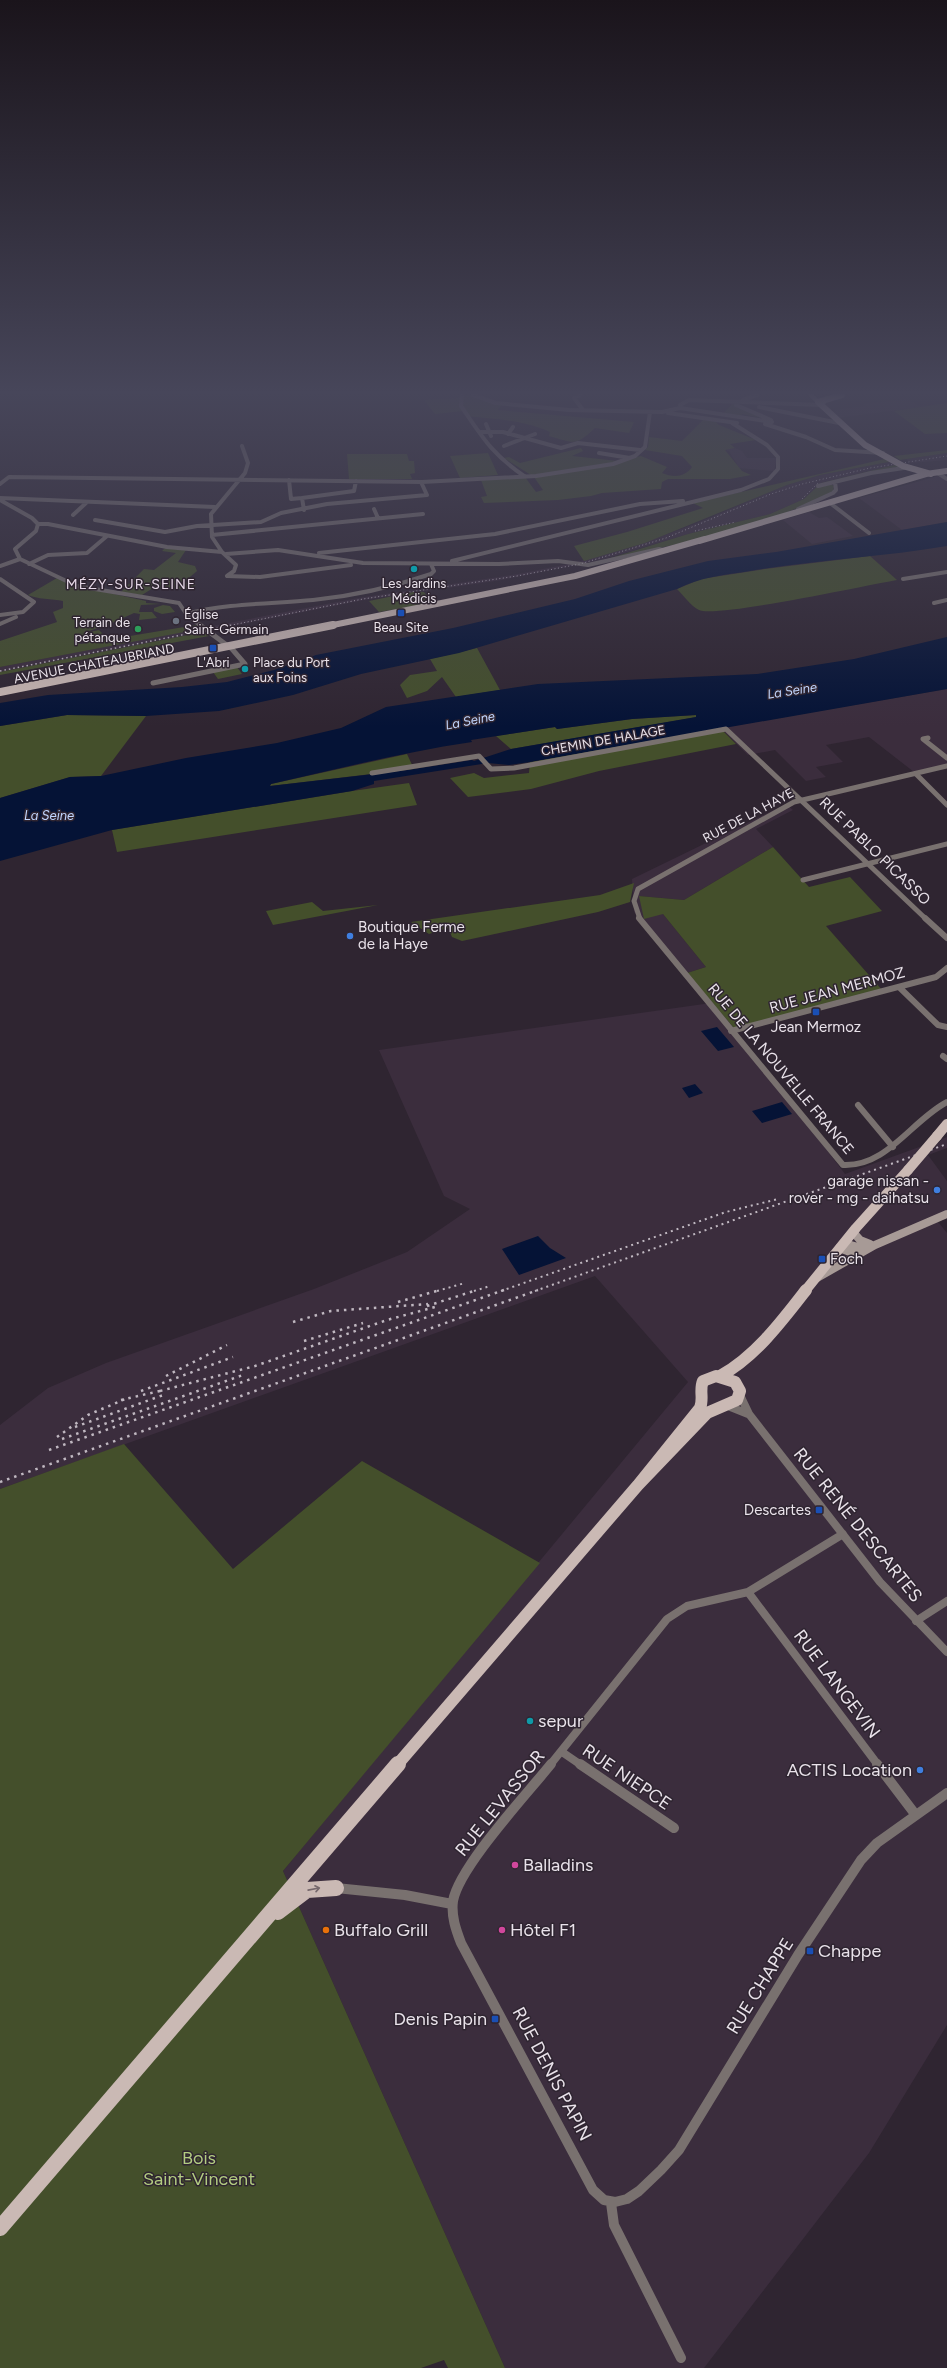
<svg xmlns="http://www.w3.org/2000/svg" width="947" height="2368" font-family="Figtree,sans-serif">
	<rect width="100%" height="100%" fill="#2f2531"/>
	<path fill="#3b2d3d" d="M907,399l14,8 -83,11 -6,-6 3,-1 -1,-1 31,-4 -2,-2z
		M735,448l7,3 5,7h30l-3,13 -35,-3 -10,-17 -4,-1z
		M947,453v7l-36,3 -5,-4z
		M894,461l4,3 -77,19 -17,16 -34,15 -82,20 -84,25 -19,4 -8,-1 52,-14 66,-24 92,-39 33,-10z
		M938,476l9,5v41l-45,8 -43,-32z
		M809,512l10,6 8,-1 26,19 -41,8 -29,-24z
		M573,563l7,1 -78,16 -138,20 -364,72v-5l358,-69 160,-24z
		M129,653l6,10 -57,11 -6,-11z
		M947,689v75l-33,8 -45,-35 -43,8 17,17 -27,5 10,10 -20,4 -31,-31 -27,5 -28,-27z
		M786,804l7,6 -37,19 17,18 -89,53 -45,-4 24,18 43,53 -19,6 -53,-61 -2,-33z
		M711,1003l23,25 111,146 77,-28 -14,16 20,-7 14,-16 5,-2v11l-19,7 19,26v30l-13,6 13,16v792l-78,128 -165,215h-199l-222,-497 405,-489 -93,-106 -595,213v-64l48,-37 58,-25 208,-74 93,-37 63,-43 -26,-13 -65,-146z"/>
	<path fill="#444f2b" d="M460,395h16l26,9 -4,6 136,12 -5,11 -34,-5c-20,19 -21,15 -46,8l1,-4c-26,-12 -56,-13 -84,-16l-3,-5 -28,3 -11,-14 35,-2z
		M733,403l2,3 27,12 -20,-4 -2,3 -18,-2z
		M947,403v30l-22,1 -31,-23z
		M704,419l12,3 3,3 37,15 -26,4 5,4 -10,2 17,21 9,4 -21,4h-62l-6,3 -1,7 -59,4 -11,3 -33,4 -74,3 -3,-6 6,-1 -6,-16 44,-3 11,15 7,-2 -9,-13 -30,-19 5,-1 11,6 61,-15 2,3 -11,5 46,5 23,-5 26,11 -5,6c12,5 23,4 30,-6l-10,-11 -37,-6 3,-3 1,-10 33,4z
		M947,450v3l-47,7 -6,-4z
		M488,453l10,22 -38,3 -10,-22z
		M347,454h60l2,7h5l1,12 -5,1 2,5h-63z
		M889,458l5,3 -74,14 -33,10 -142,58 -61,18 -10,-15 53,-14 76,-24 -10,-5z
		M898,464v3l-69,16 5,3 -1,5c-69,38 -155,52 -232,70l87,-27 82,-20 34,-15 17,-16z
		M165,548l21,2 -8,12 17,4 2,5 -13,11 12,3 -6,4 -37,-1 -11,7 -21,-3 23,-23 10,1 22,-17 -14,-2z
		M870,556l27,24c-29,5 -181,38 -198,30 -8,-4 -16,-15 -22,-21l24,-10 64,-10z
		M57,578l20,8 69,15v2l15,1 -20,1 -2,7h13l5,6 -18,2 1,-6 -6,-1 -24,11 -36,12v5l7,3 6,-1 -7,-9 19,-4 8,8 -13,4 102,-17 4,4 -200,38v-26l57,-19 -4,-10 10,-4v-7c-10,-2 -27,-2 -35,-6z
		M413,592h11l8,11 -53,9 -10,-11z
		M163,605l7,1 5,6 -13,2 -8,-3v-3z
		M203,632l6,4 -209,39v-3z
		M477,648l23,42 -44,7 -14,-20 -15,14 -20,7 -7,-13 10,-10 27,-4 -7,-12z
		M237,667l5,7 -24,5 -5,-7z
		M67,715l79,1 -45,60 -31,1 -70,21v-72z
		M696,715l1,2 -186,32 -15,-13 59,-9 2,2 75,-10z
		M720,728l16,16 -137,27 -68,18 -63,8 -18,-19 24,-5 10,5 45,-5 1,-11z
		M407,754l7,15 -144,17 1,-2z
		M409,783l8,22 -300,47 -5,-22 240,-39z
		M773,847l36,40 41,-10 32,34 -56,15 56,64 -148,38 -47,-55 19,-6 -43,-53 -19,5 -5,-23 45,4z
		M634,883l-4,19 -32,10 -136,29 -10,-4 -4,-9 -19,6 -18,-12 189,-27z
		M312,902l11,9 55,-6 -105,20 -7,-14z
		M124,1444l109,125 129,-108 178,102 -257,308 222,497h-57l-4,-8 -23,8h-421v-879z"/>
	<path fill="#051336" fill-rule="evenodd" d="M947,522v24c-65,11 -131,14 -197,25 -25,4 -50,6 -73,18l-218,64 -98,21 -68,21 -74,16 -73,5 -79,-1 -67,11v-23l48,-8 134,-8 45,-5 47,-12 42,-15 137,-27 122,-29 54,-18 79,-20 68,-9z
		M947,637v52l-417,73 -21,3 -21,-2 -114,18v3l-22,7 -240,39 -112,31v-63l70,-21 31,-1 85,-18 91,-15 64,-15 45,-21 152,-23 219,-10 97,-15zM696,715v2l-185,32 -37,12 -2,-1 -64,10 -138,16 1,-2c66,-15 133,-32 201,-42l-1,-2 84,-13 2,2 75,-10z
		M717,1027l17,20 -16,4 -17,-20z
		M695,1084l8,9 -14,5 -7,-10z
		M782,1102l10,12 -30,9 -10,-12z
		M538,1236l12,12 16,10 -47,17 -17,-26z"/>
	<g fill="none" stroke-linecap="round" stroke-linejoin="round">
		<path stroke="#79716f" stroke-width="4" d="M462,395l-1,11c22,32 30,47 63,70
			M473,395l23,8 73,7 93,2 18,-4 92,14
			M580,395l-6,3 9,12
			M743,400l14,-5
			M680,405l9,-5 133,5
			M736,405l35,15
			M759,407l80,16
			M668,413l69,10
			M486,424l5,12
			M765,424l41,13 29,13 48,3
			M481,432h22l58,16 17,-5 62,7
			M508,434l5,-7
			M504,446l31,-12
			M599,453l31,5
			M936,472l11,7
			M289,480l2,19 11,-1 2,12
			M0,484l9,-7 413,5 114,-6 77,-12 22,-8 10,-9 5,-35
			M818,486l53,-13 39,-6
			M0,498l215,9
			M302,498l52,-7 2,-10
			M0,500l32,18 6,6
			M830,503l39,30
			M374,509l4,9
			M799,512l-1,-3 35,-16 3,-3 -1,-8
			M73,515l13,-12
			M95,520l70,12 32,-6 64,-4 20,-9 46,-9 100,-9 -6,-13
			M38,524l-2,7 -21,18 5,10 57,27 102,17 8,12 14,11
			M38,524h10l119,23 55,5 14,13 -2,6 -7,5
			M212,535l211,-21
			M222,552l-10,-15 -1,-23 34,-41 3,-10 -6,-17
			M319,553l176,-19 145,-30 43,-3
			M226,554l52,-4 85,13 136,1 59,-3 30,4 71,-16 8,2
			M452,561l289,-71 28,-11 9,-10v-12l-11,-12 -35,-22
			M29,564l19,-9 39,-2 20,-17
			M0,566l20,-7
			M227,576l33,1 91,-12
			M0,579l34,23 -11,10 -23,3
			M903,579l44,-7
			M934,603l13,-3
			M186,614c42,-11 84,-10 127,-14 40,-4 80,-13 118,-26l3,-3 -3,-7
			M0,624l16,-7"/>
		<path stroke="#79716f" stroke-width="5" d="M153,683l92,-19 -13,-15 -32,-24
			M928,738l-5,1 24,19
			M372,773l107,-17 12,13 23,-1 212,-39 200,190
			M916,774l31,31
			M803,880l144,-36
			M640,919l-6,-18 4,-12 156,-87 153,-36"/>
		<path stroke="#79716f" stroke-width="6" d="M639,918l204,247c44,2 68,-44 104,-63
			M925,918l22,20
			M899,987l39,38 9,2
			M731,1031l205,-54 11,-9
			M943,1056l4,3
			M858,1105l35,42"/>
		<path stroke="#79716f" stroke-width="8" d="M740,1395l9,19 131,168 67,70
			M728,1406l20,8
			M748,1592l130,173
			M916,1621l31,-20
			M562,1752l19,13
			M550,1765l117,-146 20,-13 61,-14 95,-58"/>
		<path stroke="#79716f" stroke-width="10" d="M551,1764c-24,30 -92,103 -98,137 -2,15 3,29 8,42l132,247 11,10 11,2 12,-3 12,-8 22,-21 18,-20 119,-195 63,-95 16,-17 70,-50
			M580,1764l94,64
			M877,1764l38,50
			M336,1888l69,7 47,9
			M611,2203l3,22 67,133"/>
		<path stroke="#a79a96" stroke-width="4.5" d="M811,395l7,7h6"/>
		<path stroke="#a79a96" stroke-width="8" d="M853,1232l7,8 10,4
			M844,1243l14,4 14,-2
			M839,1248l19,7
			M817,1278l58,-33 72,-31"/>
		<path stroke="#cab9b4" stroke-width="6" d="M842,395l-24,7 47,43 38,21 28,8
			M699,541l227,-67 21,-3
			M328,626l247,-50 130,-37"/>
		<path stroke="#cab9b4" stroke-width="8" d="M0,692l333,-67"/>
		<path stroke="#cab9b4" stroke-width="10" d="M937,1136l10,-12
			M805,1291l51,-63 52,-58"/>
		<path stroke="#cab9b4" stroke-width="12" d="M716,1376l19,6 5,9 -3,9 -30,13 -69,72 62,-77c4,-9 -1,-18 3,-27z
			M720,1376c35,-19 62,-55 86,-86
			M397,1765l241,-280"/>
		<path stroke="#cab9b4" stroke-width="16" d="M278,1912l29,-22 29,-2
			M0,2228l398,-464"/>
		<path stroke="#c0b8c1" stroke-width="1" stroke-dasharray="1 2.5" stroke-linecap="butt" d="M802,499l17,-17
			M695,531l41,-9
			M227,626l136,-27 154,-23 63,-12 86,-26 105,-44 31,-10 68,-16 77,-12"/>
		<path stroke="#c0b8c1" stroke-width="1.5" stroke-dasharray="1.5 3" stroke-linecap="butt" d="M0,671l232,-46"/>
		<path stroke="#c0b8c1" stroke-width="2" stroke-dasharray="2 4" stroke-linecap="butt" d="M437,1291l28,-8
			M474,1291l16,-5
			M501,1291l225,-79 52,-13
			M535,1291l412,-147"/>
		<path stroke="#c0b8c1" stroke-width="2.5" stroke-dasharray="2.5 5" stroke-linecap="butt" d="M398,1302l42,-12
			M427,1306l50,-16
			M293,1322l38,-11 97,-7
			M304,1341l59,-18
			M166,1376l61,-31
			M141,1391l92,-34
			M160,1391l95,-25 132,-46 48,-13
			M121,1400l43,-10
			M75,1427l91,-33
			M57,1437l31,-22 37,-16
			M62,1439l181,-64
			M49,1450l455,-160
			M0,1482l538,-192"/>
		<path stroke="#cab9b4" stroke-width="10" d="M908,1170l29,-34"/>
	</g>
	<defs><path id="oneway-shaft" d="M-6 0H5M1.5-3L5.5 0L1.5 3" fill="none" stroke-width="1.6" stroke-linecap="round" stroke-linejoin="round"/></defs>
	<use stroke="#75686c" href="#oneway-shaft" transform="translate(314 1889) rotate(-11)"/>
	<linearGradient id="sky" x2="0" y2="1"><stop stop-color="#1a141b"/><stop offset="0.54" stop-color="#47465a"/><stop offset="1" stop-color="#47465a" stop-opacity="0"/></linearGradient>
	<rect width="947" height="727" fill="url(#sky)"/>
	<g fill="#0f9aa8" stroke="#2f2531" stroke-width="1.5">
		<circle cx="414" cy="569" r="4"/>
		<circle cx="245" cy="669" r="4"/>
		<circle cx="530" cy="1721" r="4"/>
	</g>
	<g fill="#1a4fb4" stroke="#2f2531" stroke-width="1.5">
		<rect x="397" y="609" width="8" height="8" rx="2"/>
		<rect x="209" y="644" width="8" height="8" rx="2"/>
		<rect x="812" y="1008" width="8" height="8" rx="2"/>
		<rect x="818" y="1255" width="8" height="8" rx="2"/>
		<rect x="815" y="1506" width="8" height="8" rx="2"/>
		<rect x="806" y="1947" width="8" height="8" rx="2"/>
		<rect x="491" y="2015" width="8" height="8" rx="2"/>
	</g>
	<circle fill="#6b7280" stroke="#2f2531" stroke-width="1.5" cx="176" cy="621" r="4"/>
	<circle fill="#2e9e5b" stroke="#2f2531" stroke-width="1.5" cx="138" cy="629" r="4"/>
	<g fill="#3f7fe0" stroke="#2f2531" stroke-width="1.5">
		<circle cx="350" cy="936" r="4"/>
		<circle cx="937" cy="1190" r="4"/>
		<circle cx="920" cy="1770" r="4"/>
	</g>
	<g fill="#d1479c" stroke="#2f2531" stroke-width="1.5">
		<circle cx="515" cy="1865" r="4"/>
		<circle cx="502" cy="1930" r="4"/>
	</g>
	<circle fill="#e8710a" stroke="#2f2531" stroke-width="1.5" cx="326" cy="1930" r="4"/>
	<g text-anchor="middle" stroke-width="3" stroke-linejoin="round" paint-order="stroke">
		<g font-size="13" fill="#e9e2ea" stroke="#2f2531">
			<text x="414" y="588">Les Jardins<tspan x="414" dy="15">Médicis</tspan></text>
			<text x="184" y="619" text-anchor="start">Église<tspan x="184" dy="15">Saint-Germain</tspan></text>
			<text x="130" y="627" text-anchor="end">Terrain de<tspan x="130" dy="15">pétanque</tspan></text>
			<text x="401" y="632">Beau Site</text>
			<text x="213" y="667">L'Abri</text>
			<text x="253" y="667" text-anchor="start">Place du Port<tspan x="253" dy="15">aux Foins</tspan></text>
		</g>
		<g font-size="13" fill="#e9e2ea" stroke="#2f2531">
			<text transform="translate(94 663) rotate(-11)" y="5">AVENUE CHATEAUBRIAND</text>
			<text transform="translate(603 740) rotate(-10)" y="5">CHEMIN DE HALAGE</text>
			<text transform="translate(748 815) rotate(-28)" y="5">RUE DE LA HAYE</text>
		</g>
		<g font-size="13" font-style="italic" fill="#c1d6ff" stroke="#2f2531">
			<text transform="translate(792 690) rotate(-9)" y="5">La Seine</text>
			<text transform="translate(470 720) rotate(-11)" y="5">La Seine</text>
			<text x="49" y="820">La Seine</text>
		</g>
		<g font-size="14" letter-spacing="1" fill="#e5d8e7" stroke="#2f2531">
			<text x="131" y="589">MÉZY-SUR-SEINE</text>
		</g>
		<g font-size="15" fill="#e9e2ea" stroke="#2f2531">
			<text transform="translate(875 851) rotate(44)" y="5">RUE PABLO PICASSO</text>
			<text transform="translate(837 990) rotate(-15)" y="5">RUE JEAN MERMOZ</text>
			<text transform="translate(781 1069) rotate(50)" y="5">RUE DE LA NOUVELLE FRANCE</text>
		</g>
		<g font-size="15" fill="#e9e2ea" stroke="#2f2531" text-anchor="start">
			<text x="358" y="932">Boutique Ferme<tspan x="358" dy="17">de la Haye</tspan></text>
			<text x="816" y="1032" text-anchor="middle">Jean Mermoz</text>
			<text x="929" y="1186" text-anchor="end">garage nissan -<tspan x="929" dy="17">rover - mg - daihatsu</tspan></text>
			<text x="830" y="1264">Foch</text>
			<text x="811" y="1515" text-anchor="end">Descartes</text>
		</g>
		<g font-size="18" fill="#e9e2ea" stroke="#2f2531">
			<text transform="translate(858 1525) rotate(51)" y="6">RUE RENÉ DESCARTES</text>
			<text transform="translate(837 1684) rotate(53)" y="6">RUE LANGEVIN</text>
			<text transform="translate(627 1777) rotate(34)" y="6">RUE NIEPCE</text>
			<text transform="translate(500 1803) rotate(-51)" y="6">RUE LEVASSOR</text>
			<text transform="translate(760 1986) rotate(-58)" y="6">RUE CHAPPE</text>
			<text transform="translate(552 2074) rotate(62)" y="6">RUE DENIS PAPIN</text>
		</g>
		<g font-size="18" fill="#e9e2ea" stroke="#2f2531" text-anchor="start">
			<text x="538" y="1727">sepur</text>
			<text x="912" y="1776" text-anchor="end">ACTIS Location</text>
			<text x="523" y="1871">Balladins</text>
			<text x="334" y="1936">Buffalo Grill</text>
			<text x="510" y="1936">Hôtel F1</text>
			<text x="818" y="1957">Chappe</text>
			<text x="487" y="2025" text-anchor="end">Denis Papin</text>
		</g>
		<g font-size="18" fill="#b3cc81" stroke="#2f2531">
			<text x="199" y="2164">Bois<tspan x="199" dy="21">Saint-Vincent</tspan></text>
		</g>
	</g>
</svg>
